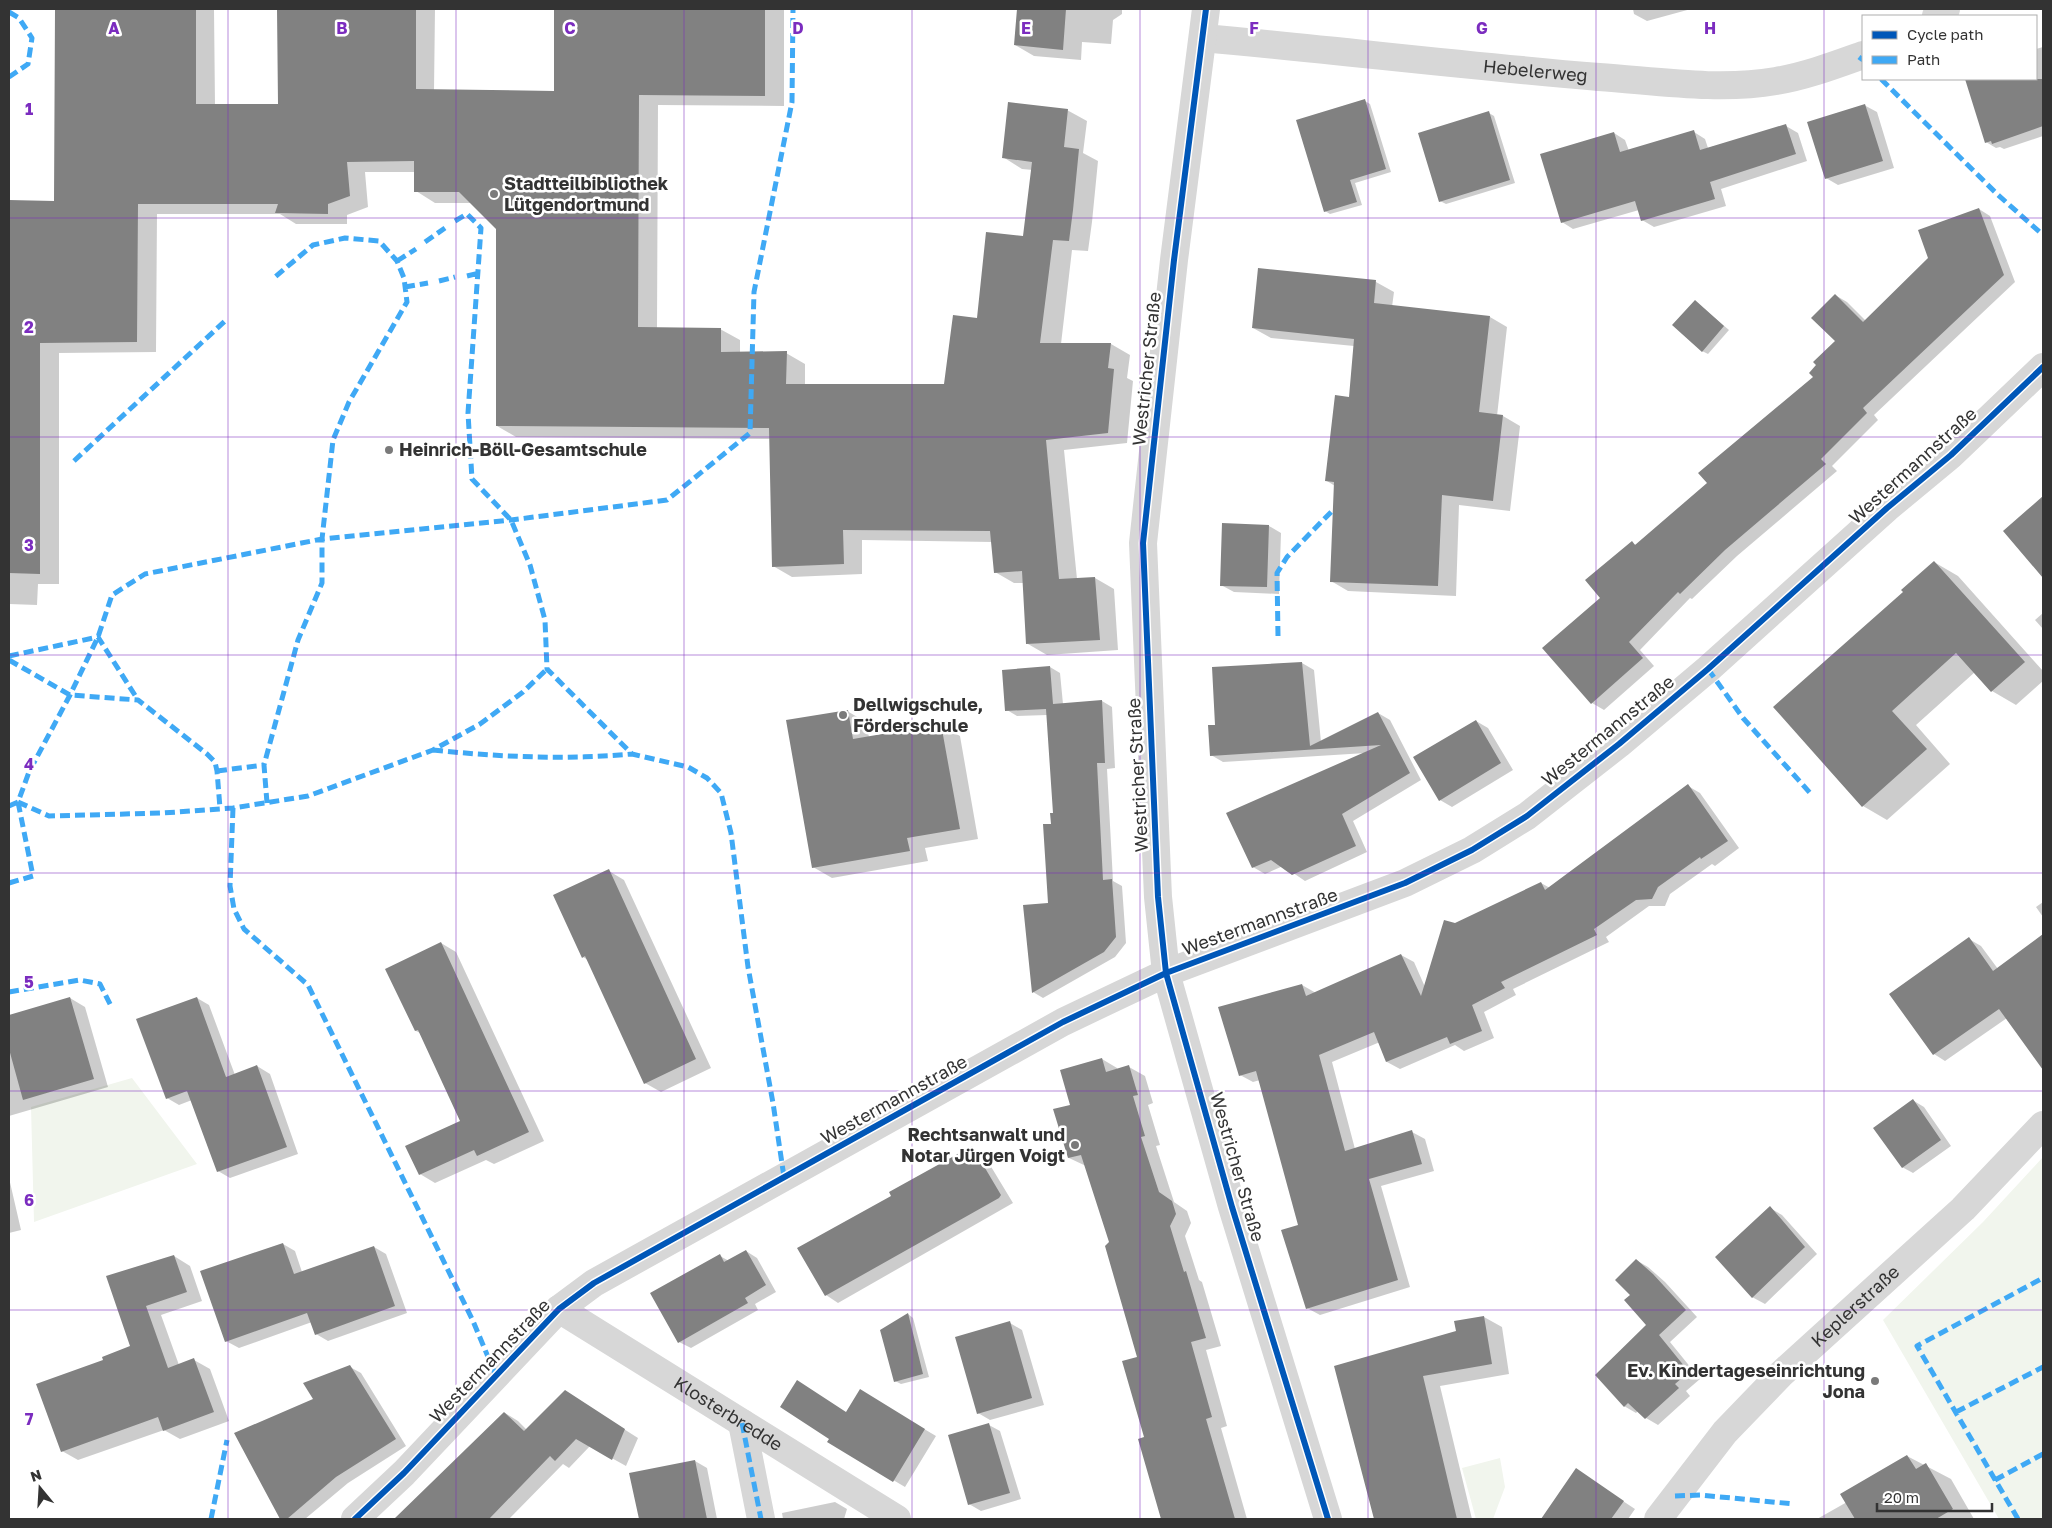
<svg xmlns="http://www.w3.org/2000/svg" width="2052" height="1528" font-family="'Golos Text',sans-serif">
	<rect width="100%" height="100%" fill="#fff"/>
	<path fill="#f1f5ed" d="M132,1078l65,86 -163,58 -3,-115z
		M2043,1157v362h-44l-116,-199 100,-98z
		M1500,1458l5,29 -12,32h-17l-14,-51z"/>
	<path fill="#0003" d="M56,9h158l1,96h64v-96h156l-1,82 121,1 1,-83h228v97l-126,-1 -1,224h63l20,11v13h46l19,11v21h141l32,-66 46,-82 9,-67 -11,-1 -19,-12 64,-47 20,11 -4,32 15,8 -6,61 -4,29 -16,-1 -11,94h50l19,11 -3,23 6,3 -6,62 -63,7 13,129 18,-1 19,11 4,61 -71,5 -19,-11 -4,-61h-10l-19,-11 -3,-30 -130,-2v34l-70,3 -19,-11 -2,-127 -255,-2 -19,-11 1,-197 -27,-26h-36l-19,-12v-19h-51l3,35 -21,8v9h-51l-16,-10h-123l-1,138 -97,1v231h-21l-1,21 -28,-1v-403l46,1z
		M1018,9h104v5l-9,6 -2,24 -29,-2 -1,18 -47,-4 -19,-11z
		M1633,9h58l-44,12 -13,-7z
		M2043,47v89l-39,13 -4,-2 -4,1 -10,-6 -19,-63h69v-30z
		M1365,101l5,3 21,68 -36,11 7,22 -32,9 -5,-3z
		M1864,105l13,7 17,56 -56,17 -12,-7z
		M1489,113l5,3 21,67 -69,21 -6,-3z
		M1786,126l12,7 9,28 -86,28 5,17 -72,21 -12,-7 -3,-10 -66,19 -11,-7 52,-89 11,7 4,11 65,-19 11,7 3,9z
		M1979,209l11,7 25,66 -141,133 4,5 -46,46 5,5 -100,85 -45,43 -2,-1 -50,52 14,16 -50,44 -12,-7 9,-105 31,-55 4,2 73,-61 106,-107 22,-36 -2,-46 12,7 19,19z
		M1259,269l117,13 18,10 -2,15 98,10 17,10 -10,89h6l17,10 -10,85 -51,-6 -3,91 -108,-5 -17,-10 4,-95 -8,-5 23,-83 4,-52 -83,-8 -18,-10z
		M1695,301l34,29 -21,24 -6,-3z
		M2043,497v79l-39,-45z
		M1269,526l12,7 -2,61 -45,-2 -13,-7z
		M1934,562l24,14 85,95v10l-27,24 -24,-14 -17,-19 -59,53 34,39 -63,56 -24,-14z
		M2043,613v16l-8,-9z
		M1302,663l12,7 7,72 57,-29 12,7 31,60 -68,41 14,31 -62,29 -22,-15 -18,8 -12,-7 113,-114 -143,9 -12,-7 5,-29 -3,-58z
		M1050,667l10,6 3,31 39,-3 10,6 3,61 -8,1 6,112 9,5 4,57 -11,14 -72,41 -10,-6 17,-88 3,-79 2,-11 -8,-99 -30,1 -10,-6z
		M847,711l19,11 3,15 72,-12 19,11 18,103 -53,9 3,13 -96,17 -19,-11z
		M1476,721l12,7 25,42 -61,37 -12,-7z
		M1688,786l12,7 39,55 -24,18 -3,-2 -42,30 -5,12h-16l-43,31 3,5 -96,47 3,6 -32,17 10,26 -30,13 -9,-6 -55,24 -13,-7 -7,-20 -48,20 23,87 57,-17 13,7 9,32 -53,15 29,101 -90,28 -13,-7 -7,-82 -40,-146 -7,2 -13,-7 62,-90 14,8 85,-38 13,7 11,25 30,-63 86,-41 9,5z
		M609,871l15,9 87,188 -50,24 -16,-9 -57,-123 -5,-3z
		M2043,902v15l-7,-10z
		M2043,936v112l-5,3 -31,-33 -62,43 -11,-7 35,-115 12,7 17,23z
		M441,943l15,9 88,189 -50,23 -8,-4 -51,23 -15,-9 42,-52 -42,-89 -4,-2 -29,-62z
		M70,998l15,9 23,80 -99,29v-100z
		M197,998l12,7 26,70 22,-9 13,8 28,80 -68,24 -12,-7 -26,-71 -13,5 -12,-7z
		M1102,1059l15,9 1,2 11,-3 16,9 8,27 -5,2 12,40 -4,1 18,56 13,9 4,12 -6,13 14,44 3,2 19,64 -15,4 21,76 -6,2 26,91h-85l-22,-80 5,-1 -7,-81 -28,-115 -24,-76 -17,-8 3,-52z
		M1914,1101l10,6 27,39 -38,27 -11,-6z
		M972,1148l12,7 29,48 -175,100 -12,-8 67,-99z
		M9,1178l12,52 -12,3z
		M1770,1208l12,7 35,39 -52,50 -13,-7z
		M283,1244l12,7 7,21 72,-25 12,7 21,59 -79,28 -12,-7 -4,-12 -73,26 -13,-7z
		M746,1251l11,7 19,34 -21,12 3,6 -67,38 -12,-6 41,-86 9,5z
		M174,1256l16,10 12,35 -41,14 18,50 15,-5 16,9 19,52 -49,18 -16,-9 -86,30 -16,-9 42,-90 27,-14 -23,-70z
		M1636,1260l12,7 17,15 32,35 -27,25 30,37 -14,12 4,5 -32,29 -12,-7 -8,-7 -2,2 -12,-7 24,-81 -16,-30z
		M908,1314l5,4 16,59 -28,7 -6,-3z
		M1484,1317l18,10 7,47 -69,12 32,133h-97l-39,-153 121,-34z
		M1010,1323l12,7 22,75 -54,15 -12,-7z
		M350,1367l11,6 45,73 -58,37 -43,36h-23l-47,-86 80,-33z
		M860,1391l76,45 -31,51 -76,-45z
		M578,1400l60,38 -12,28 -36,-20 -21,22 -6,-4 -54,55h-113l109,-106 13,8 9,9z
		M989,1425l11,6 21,68 -40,12 -12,-7z
		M1907,1456l44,23 23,40h-157l30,-17z
		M695,1461l12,7 10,51h-77l-9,-45z
		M1576,1470l59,39 -7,10h-85z
		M835,1502l12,7 -3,10h-61l-1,-6z"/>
	<path fill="#818181" d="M55,9h141v95h82l-1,-95h139v80l138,2v-82h211v87l-126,-1 -1,232 83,1v24l66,-1 -1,33h158l9,-69 24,3 9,-86 37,4 9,-74 -30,-4 6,-56 60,7 -4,38 15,2 -6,61 -4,31 -16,-1 -13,103h71l-3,25 6,1 -6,64 -62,7 13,139 36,-2 5,63 -74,4 -4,-73 -28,2 -4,-42 -147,-1 1,34 -72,3 -3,-139 -273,-2v-197l-37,-37h-45v-31l-67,1 3,34 -22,8v10l-53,-1 3,-9h-140l-1,138 -97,1v231l-31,-1v-373l45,1z
		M1017,9h49l-3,41 -49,-5z
		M1965,79h78v47l-51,18 -1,-3 -6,2z
		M1365,99l21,70 -36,11 7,22 -33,10 -28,-92z
		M1865,104l18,57 -58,18 -18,-57z
		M1489,111l21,69 -71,22 -21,-69z
		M1786,124l10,30 -86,28 5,17 -74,22 -6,-20 -74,22 -21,-69 74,-22 6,20 74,-22 6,20z
		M1979,208l25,67 -141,133 4,5 -46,46 5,5 -101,86 -45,44 -2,-2 -49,50 14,16 -52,46 -49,-56 58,-50 -15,-18 47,-39 3,4 72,-62 -9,-10 115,-96 -4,-4 7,-8 -3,-3 22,-21 -24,-23 24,-24 28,28 65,-64 -10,-28z
		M1258,268l118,12 -2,23 116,13 -11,96 24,3 -10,86 -51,-6 -4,91 -108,-4 4,-100 -9,-1 10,-86 14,2 5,-58 -102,-11z
		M1695,300l29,26 -22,26 -30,-27z
		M2043,496v82l-40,-47z
		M1222,523l47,2 -2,62 -47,-1z
		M1934,561l91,101 -34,30 -35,-39 -64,58 35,38 -65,58 -89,-100 130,-115 -2,-2z
		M1302,662l8,84 68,-34 32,61 -68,41 14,32 -64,29 -21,-15 -19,8 -26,-55 155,-68 -171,11 -2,-31h7l-3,-58z
		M1050,666l3,38 49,-4 3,63h-8l6,117 9,-1 4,58 -12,15 -72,41 -9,-88 25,-2 -5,-79h8l-1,-11h3l-7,-104 -41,2 -3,-41z
		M848,710l5,29 88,-15 19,105 -53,9 3,13 -98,17 -26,-148z
		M1476,720l25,43 -62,38 -26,-44z
		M1688,784l40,57 -27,18 -1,-2 -42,30 -6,12 -16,1 -42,29 3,6 -96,47 4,6 -33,17 10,26 -32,13 -3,-7 -61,25 -12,-30 -55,23 26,96 67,-21 10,34 -53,15 29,101 -92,29 -25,-79 17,-5 -42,-154 -17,5 -21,-69 84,-23 4,12 95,-42 20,42 23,-76 11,3 86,-41 4,8z
		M609,869l87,190 -52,25 -59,-128 -3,2 -29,-63z
		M2043,934v136l-44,-61 -66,46 -44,-61 80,-57 24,34z
		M441,942l88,190 -52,24 -3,-6 -55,25 -14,-29 55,-25 -42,-91 -3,1 -30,-62z
		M70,997l24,82 -71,21 -14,-51v-34z
		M197,997l29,80 31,-12 30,82 -70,25 -30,-81 -21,8 -30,-80z
		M1102,1058l4,14 23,-7 9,30 -5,1 12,40 -4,1 18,55 13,9 4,13 -6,12 14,46 2,-1 20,67 -15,4 21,75 -6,2 29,100h-74l-23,-80 6,-2 -22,-76 15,-4 -32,-111 4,-4 -28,-87 -13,3 -15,-49 17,-4 -10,-35z
		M1913,1099l28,41 -39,28 -29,-40z
		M972,1146l29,49 -2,3 -174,98 -28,-48 94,-52 -2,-4z
		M1770,1206l35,41 -53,51 -37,-41z
		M283,1243l11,31 80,-28 21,60 -80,29 -8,-22 -82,29 -25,-71z
		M746,1250l20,35 -21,13 3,5 -70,40 -28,-50 70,-39 4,8z
		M174,1255l13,37 -41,14 22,62 26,-10 20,54 -51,19 -5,-14 -97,35 -25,-68 67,-24 -1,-3 28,-11 -24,-70z
		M1636,1259l17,15 33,36 -27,25 30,37 -14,12 4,4 -34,31 -17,-16 -4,4 -29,-32 51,-50 -22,-25 6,-5 -15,-15z
		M908,1313l15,61 -29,8 -14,-52z
		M1484,1316l8,48 -69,12 34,143h-83l-40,-153 122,-35 -2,-10z
		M1010,1321l22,77 -55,16 -22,-77z
		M350,1365l46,74 -60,38 -49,42h-7l-46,-86 79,-34 -10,-16z
		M797,1380l49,32 14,-23 65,40 -32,53 -66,-40 2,-3 -49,-32z
		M565,1390l60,39 -13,31 -36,-21 -21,22 -5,-5 -61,63h-95l110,-107 20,19z
		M989,1423l21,70 -42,12 -20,-70z
		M1907,1455l9,14 10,-6 27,46 -17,10h-81l-15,-25z
		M695,1460l12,59h-68l-10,-46z
		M1576,1468l48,33 -13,18h-70z"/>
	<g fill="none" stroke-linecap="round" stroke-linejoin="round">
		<g stroke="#d7d7d7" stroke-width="28">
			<path d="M1936,16l10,-7"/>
			<path id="s1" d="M1203,38c132,12 264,28 396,39 58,4 120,14 177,4 30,-5 59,-16 87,-26"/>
			<path d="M1166,973l66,234 96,312"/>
			<path id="s2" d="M559,1309l338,210"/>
			<path d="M742,1423l19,96"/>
			<path id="s3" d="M1658,1519l67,-87 55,-57 183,-166 80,-84"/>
		</g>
		<path stroke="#d7d7d7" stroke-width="28" d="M1166,973l-8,-76 -15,-354 31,-283 32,-251
			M355,1519l49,-46 155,-164 35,-26 469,-261 103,-49 239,-90 67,-33 55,-34 92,-72 89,-75 179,-161 64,-53 92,-88"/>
		<path stroke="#3fa9f5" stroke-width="5" stroke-dasharray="10 5" stroke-linecap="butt" d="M9,12l10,6 13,20 -4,26 -19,13
			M1859,57l4,3
			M1881,79l116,115 46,41
			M455,221l12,-7 14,14 -13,185 4,66 39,41 19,45 15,55 2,49 85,85 56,13 19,11 14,15 10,40 17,134 25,136 11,74
			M425,242l20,-14
			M397,261l19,-12
			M467,276l12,-3
			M439,281l16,-4
			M405,287l23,-4
			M74,461l151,-140
			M1278,636l-1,-63 10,-16 47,-48
			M9,656l89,-19 40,63
			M9,660l61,35 68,5 69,54 8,8 2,9 3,37
			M1708,669l35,49 68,76
			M433,750c67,7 133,10 199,4
			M217,771l47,-6
			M18,802l31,14 114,-3 70,-5 75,-12 125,-46 47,-26 43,-32 24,-23
			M267,803l-3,-38 34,-125 24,-57v-44l11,-99 16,-38 58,-100 -3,-24 -7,-17 -18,-20 -34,-3 -32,7 -38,32
			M9,806l9,-4 11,-30 41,-77 28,-58 14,-42 33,-21 177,-35 189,-19 156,-20 83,-67 4,-141 38,-190 1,-93
			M233,808l-3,78 4,23 10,20 64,56 165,336 23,55
			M9,883l24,-7 -15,-74
			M9,992l71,-12 20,4 11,22
			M1956,1412l87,-45
			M742,1423l19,96
			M1995,1480l48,-26
			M1675,1496l25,-1 94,9
			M211,1519l16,-79
			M2018,1519l-101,-173 126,-68"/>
		<defs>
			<path id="cycleway" d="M1206,9l-32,251 -31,283 15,354 8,76 66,234 96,312
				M355,1519l49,-46 155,-164 35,-26 469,-261 103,-49 239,-90 67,-33 55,-34 92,-72 89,-75 179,-161 64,-53 92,-88"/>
		</defs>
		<use href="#cycleway" stroke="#fff" stroke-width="9"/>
		<use href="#cycleway" stroke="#0057b8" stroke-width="6"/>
	</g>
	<path fill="none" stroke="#7b2cbf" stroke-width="1" stroke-opacity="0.55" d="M228,9v1510M456,9v1510M684,9v1510M912,9v1510M1140,9v1510M1368,9v1510M1596,9v1510M1824,9v1510M9,218h2034M9,437h2034M9,655h2034M9,873h2034M9,1091h2034M9,1310h2034"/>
	<g fill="#7a7a7a" stroke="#fff" stroke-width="2">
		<circle cx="494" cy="194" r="5"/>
		<circle cx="389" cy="450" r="5"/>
		<circle cx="843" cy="715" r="5"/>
		<circle cx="1075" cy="1145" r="5"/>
		<circle cx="1875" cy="1381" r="5"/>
	</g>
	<g text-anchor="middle" stroke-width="5" stroke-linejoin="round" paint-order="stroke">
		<g font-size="18" fill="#333" stroke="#fff">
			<text dy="6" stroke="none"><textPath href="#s1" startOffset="334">Hebelerweg</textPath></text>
			<text transform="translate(1147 369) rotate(-84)" y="6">Westricher Straße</text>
			<text transform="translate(1913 466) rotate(-42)" y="6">Westermannstraße</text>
			<text transform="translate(1608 731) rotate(-39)" y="6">Westermannstraße</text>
			<text transform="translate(1138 775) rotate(-93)" y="6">Westricher Straße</text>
			<text transform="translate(1260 922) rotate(-20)" y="6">Westermannstraße</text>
			<text transform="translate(894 1100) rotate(-29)" y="6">Westermannstraße</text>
			<text transform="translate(1237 1167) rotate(74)" y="6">Westricher Straße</text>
			<text dy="6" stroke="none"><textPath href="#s3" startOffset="291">Keplerstraße</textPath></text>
			<text transform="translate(490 1361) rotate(-46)" y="6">Westermannstraße</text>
			<text dy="6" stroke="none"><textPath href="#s2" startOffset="199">Klosterbredde</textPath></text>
		</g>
		<g font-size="18" font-weight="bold" fill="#333" stroke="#fff" text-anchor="start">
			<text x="504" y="190">Stadtteilbibliothek<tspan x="504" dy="21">Lütgendortmund</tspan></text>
			<text x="399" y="456">Heinrich-Böll-Gesamtschule</text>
			<text x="853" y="711">Dellwigschule,<tspan x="853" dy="21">Förderschule</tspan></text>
			<text x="1065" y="1141" text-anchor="end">Rechtsanwalt und<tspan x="1065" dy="21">Notar Jürgen Voigt</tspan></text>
			<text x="1865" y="1377" text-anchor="end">Ev. Kindertageseinrichtung<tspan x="1865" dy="21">Jona</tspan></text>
		</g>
	</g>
	<g font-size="16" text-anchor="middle" font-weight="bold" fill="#7b2cbf" stroke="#fff" stroke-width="5" stroke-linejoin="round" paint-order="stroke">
		<text x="114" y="34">A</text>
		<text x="342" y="34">B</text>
		<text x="570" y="34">C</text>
		<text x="798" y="34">D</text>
		<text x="1026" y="34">E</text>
		<text x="1254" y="34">F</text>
		<text x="1482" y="34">G</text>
		<text x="1710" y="34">H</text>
		<text x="29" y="115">1</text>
		<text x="29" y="333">2</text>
		<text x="29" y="551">3</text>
		<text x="29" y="770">4</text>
		<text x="29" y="988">5</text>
		<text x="29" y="1206">6</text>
		<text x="29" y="1425">7</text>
	</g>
	<rect width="2052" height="1528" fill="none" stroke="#333333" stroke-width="20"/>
	<rect x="1862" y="15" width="175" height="65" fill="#ffffff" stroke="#adadad"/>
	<rect x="1872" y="31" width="25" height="8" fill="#0057b8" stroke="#adadad"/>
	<text x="1907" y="40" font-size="15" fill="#333333">Cycle path</text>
	<rect x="1872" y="56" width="25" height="8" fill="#3fa9f5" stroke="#adadad"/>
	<text x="1907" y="65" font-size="15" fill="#333333">Path</text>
	<g transform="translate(40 1488) rotate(342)" stroke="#ffffff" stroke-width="4" paint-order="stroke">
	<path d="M0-4L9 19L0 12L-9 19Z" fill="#333333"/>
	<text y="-8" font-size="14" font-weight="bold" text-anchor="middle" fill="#333333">N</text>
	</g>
	<path d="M1877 1503v8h115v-8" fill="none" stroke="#333333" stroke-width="2.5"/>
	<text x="1884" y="1503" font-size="15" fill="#333333" stroke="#ffffff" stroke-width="4" paint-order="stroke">20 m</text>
</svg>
